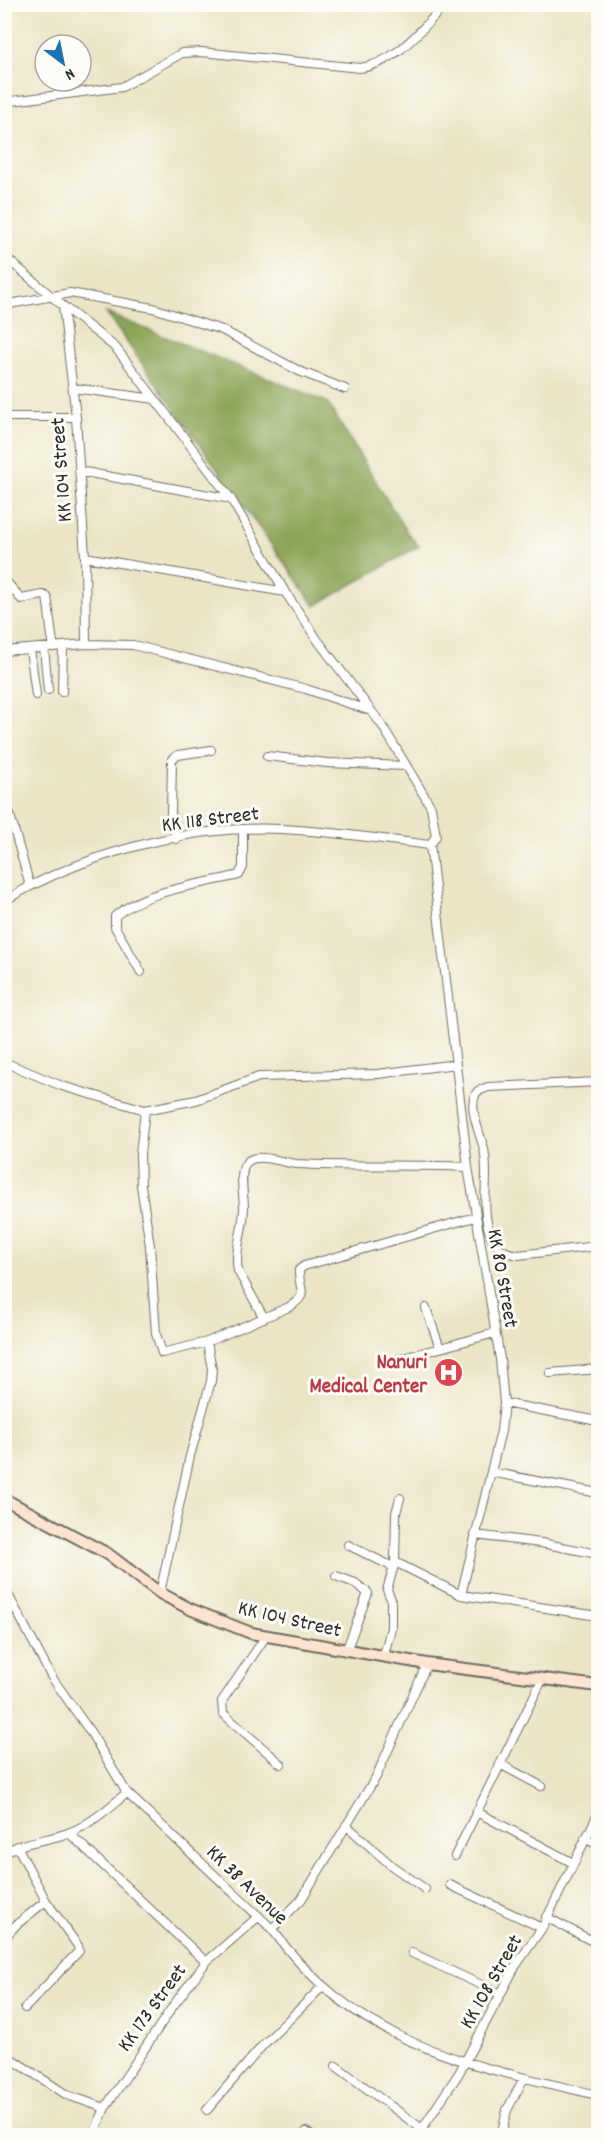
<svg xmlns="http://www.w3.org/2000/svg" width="603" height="2140" font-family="Dekko,sans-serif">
	<rect width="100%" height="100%" fill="#fdfcf7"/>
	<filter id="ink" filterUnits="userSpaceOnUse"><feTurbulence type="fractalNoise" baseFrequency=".0167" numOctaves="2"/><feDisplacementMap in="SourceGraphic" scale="12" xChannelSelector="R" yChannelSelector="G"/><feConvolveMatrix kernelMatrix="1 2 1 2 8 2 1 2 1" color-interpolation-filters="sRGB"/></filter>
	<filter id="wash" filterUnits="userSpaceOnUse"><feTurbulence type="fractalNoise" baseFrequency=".008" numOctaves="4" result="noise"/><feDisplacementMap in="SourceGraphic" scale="24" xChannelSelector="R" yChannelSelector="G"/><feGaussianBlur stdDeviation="1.35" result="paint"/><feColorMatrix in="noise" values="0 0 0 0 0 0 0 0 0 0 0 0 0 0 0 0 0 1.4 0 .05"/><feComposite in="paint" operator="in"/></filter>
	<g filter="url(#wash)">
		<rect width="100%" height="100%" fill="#ebe5c6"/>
		<path fill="#8ba456" stroke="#5b6840" stroke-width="1.5" d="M106,313l221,89 81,132 11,12 -104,60z"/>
	</g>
	<g filter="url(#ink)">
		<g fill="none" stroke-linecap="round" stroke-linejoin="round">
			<defs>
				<path id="street" d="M4,102l118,-15 60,-34 20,-1 158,16c37,-5 61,-39 86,-64
					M4,256l59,50 13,111 9,140 1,87
					M4,305l66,-12 83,15 69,22 77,41 46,18
					M63,306l53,42 115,151 54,93 34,50 63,83 49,82 5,29 -6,9 38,322 32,192 4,44 94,18
					M73,388l82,11
					M4,417h72
					M79,471l152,28
					M85,557l200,35
					M4,579l17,20 22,-4 4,2c3,17 3,32 7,50
					M44,648l4,42
					M30,649l6,46
					M4,651l82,-7 47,1 173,44 65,22
					M62,692l1,-46
					M267,756l60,7 79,3
					M4,794l26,92
					M176,839l-5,-24 1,-56 6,-4 33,-5
					M4,901c78,-47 185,-76 276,-72 50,2 100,10 150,16
					M141,972l-26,-45v-11c32,-27 86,-31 124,-41l4,-8v-38
					M4,1062l58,24 83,24 51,-10 63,-23 119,-3 78,-10
					M598,1082l-110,5 -10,4c-12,12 2,42 6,58 6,27 -4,58 6,84 5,15 14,20 28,22l80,-9
					M145,1110l-5,44 1,31 9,61 6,88 6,19 45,-11 82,-35c22,-14 9,-16 10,-37l5,-4 171,-49
					M426,1308l14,40
					M264,1318l-26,-47c-4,-21 6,-42 6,-64 0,-11 -6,-37 3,-45 11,-10 37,1 50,2 56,3 114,0 171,3
					M396,1360l99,-27
					M550,1373l48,-4
					M504,1403l-3,28 -40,164 137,21
					M491,1472l107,21
					M475,1535l66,8 57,11
					M348,1545l45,22
					M395,1562l66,33
					M336,1576l19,7 13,10 -22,58
					M4,1587l47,89 40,57 36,60 145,136c83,116 196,136 326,166
					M160,1593l30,-137 21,-75 1,-12 -5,-27
					M266,1636l-44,65 1,12 4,4 54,47
					M384,1655l7,-27v-29l-4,-9 8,-28 1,-49 4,-15
					M500,1764l41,22
					M477,1812l96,51
					M346,1825l46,41 33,23
					M69,1833l137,129
					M585,1838l13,7
					M17,1846l29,55 32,45 1,5 -54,57
					M4,1853c19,-12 43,-12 64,-20 22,-8 40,-25 59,-40
					M455,1856l87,-176
					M450,1885l92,43
					M546,1917l52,27
					M272,1929l29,-29 75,-123 51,-113
					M4,1938l12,-13 30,-24
					M412,1953l89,41
					M4,2054l63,41 38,13
					M336,2066l86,63 37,-56 56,-106 27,-39 56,-114
					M207,2110l56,-65 59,-58
					M306,2132l6,4
					M93,2136l12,-28 68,-102 33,-44 53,-46
					M501,2136l6,-26 17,-32"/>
				<path id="secondary" d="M4,1499l104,55 52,39 30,16 61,24 176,31 171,22"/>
			</defs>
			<use href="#street" stroke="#6e6c61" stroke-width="10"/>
			<use href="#secondary" stroke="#6e6c61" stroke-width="14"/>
			<use href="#street" stroke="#fff" stroke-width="8"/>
			<use href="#secondary" stroke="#fde4d0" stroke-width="10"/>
		</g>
	</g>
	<defs>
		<symbol id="hospital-disc" viewBox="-11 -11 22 22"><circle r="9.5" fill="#e0444e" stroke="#fdfcf7"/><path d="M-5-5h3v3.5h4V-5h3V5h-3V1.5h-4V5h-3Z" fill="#fff"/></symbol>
	</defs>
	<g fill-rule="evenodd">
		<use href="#hospital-disc" x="432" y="1356" width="33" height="33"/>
	</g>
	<g text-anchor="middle" stroke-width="6" stroke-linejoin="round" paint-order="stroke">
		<g font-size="21" fill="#2b2b2b" stroke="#fdfcf7">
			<text transform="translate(60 470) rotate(-94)" y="7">KK 104 Street</text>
			<text transform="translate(210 818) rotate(-7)" y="7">KK 118 Street</text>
			<text transform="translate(504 1278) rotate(80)" y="7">KK 80 Street</text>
			<text transform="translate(290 1618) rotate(13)" y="7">KK 104 Street</text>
			<text transform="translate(248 1884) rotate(44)" y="7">KK 38 Avenue</text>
			<text transform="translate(490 1981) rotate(-60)" y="7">KK 108 Street</text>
			<text transform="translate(151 2007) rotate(-54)" y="7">KK 173 Street</text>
		</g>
		<g font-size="21" font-weight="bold" fill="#be3a42" stroke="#fdfcf7" text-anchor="end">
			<text x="427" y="1368">Nanuri<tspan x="427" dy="24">Medical Center</tspan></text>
		</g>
	</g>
	<rect width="603" height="2140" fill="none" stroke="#fdfcf7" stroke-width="24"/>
	<g transform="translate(63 63) rotate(148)"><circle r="28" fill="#fdfcf7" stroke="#a9a8a5" stroke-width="1.5"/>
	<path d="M0-4.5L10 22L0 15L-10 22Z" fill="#1f6fb2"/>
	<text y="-9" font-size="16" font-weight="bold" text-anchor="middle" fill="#2b2b2b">N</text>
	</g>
</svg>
